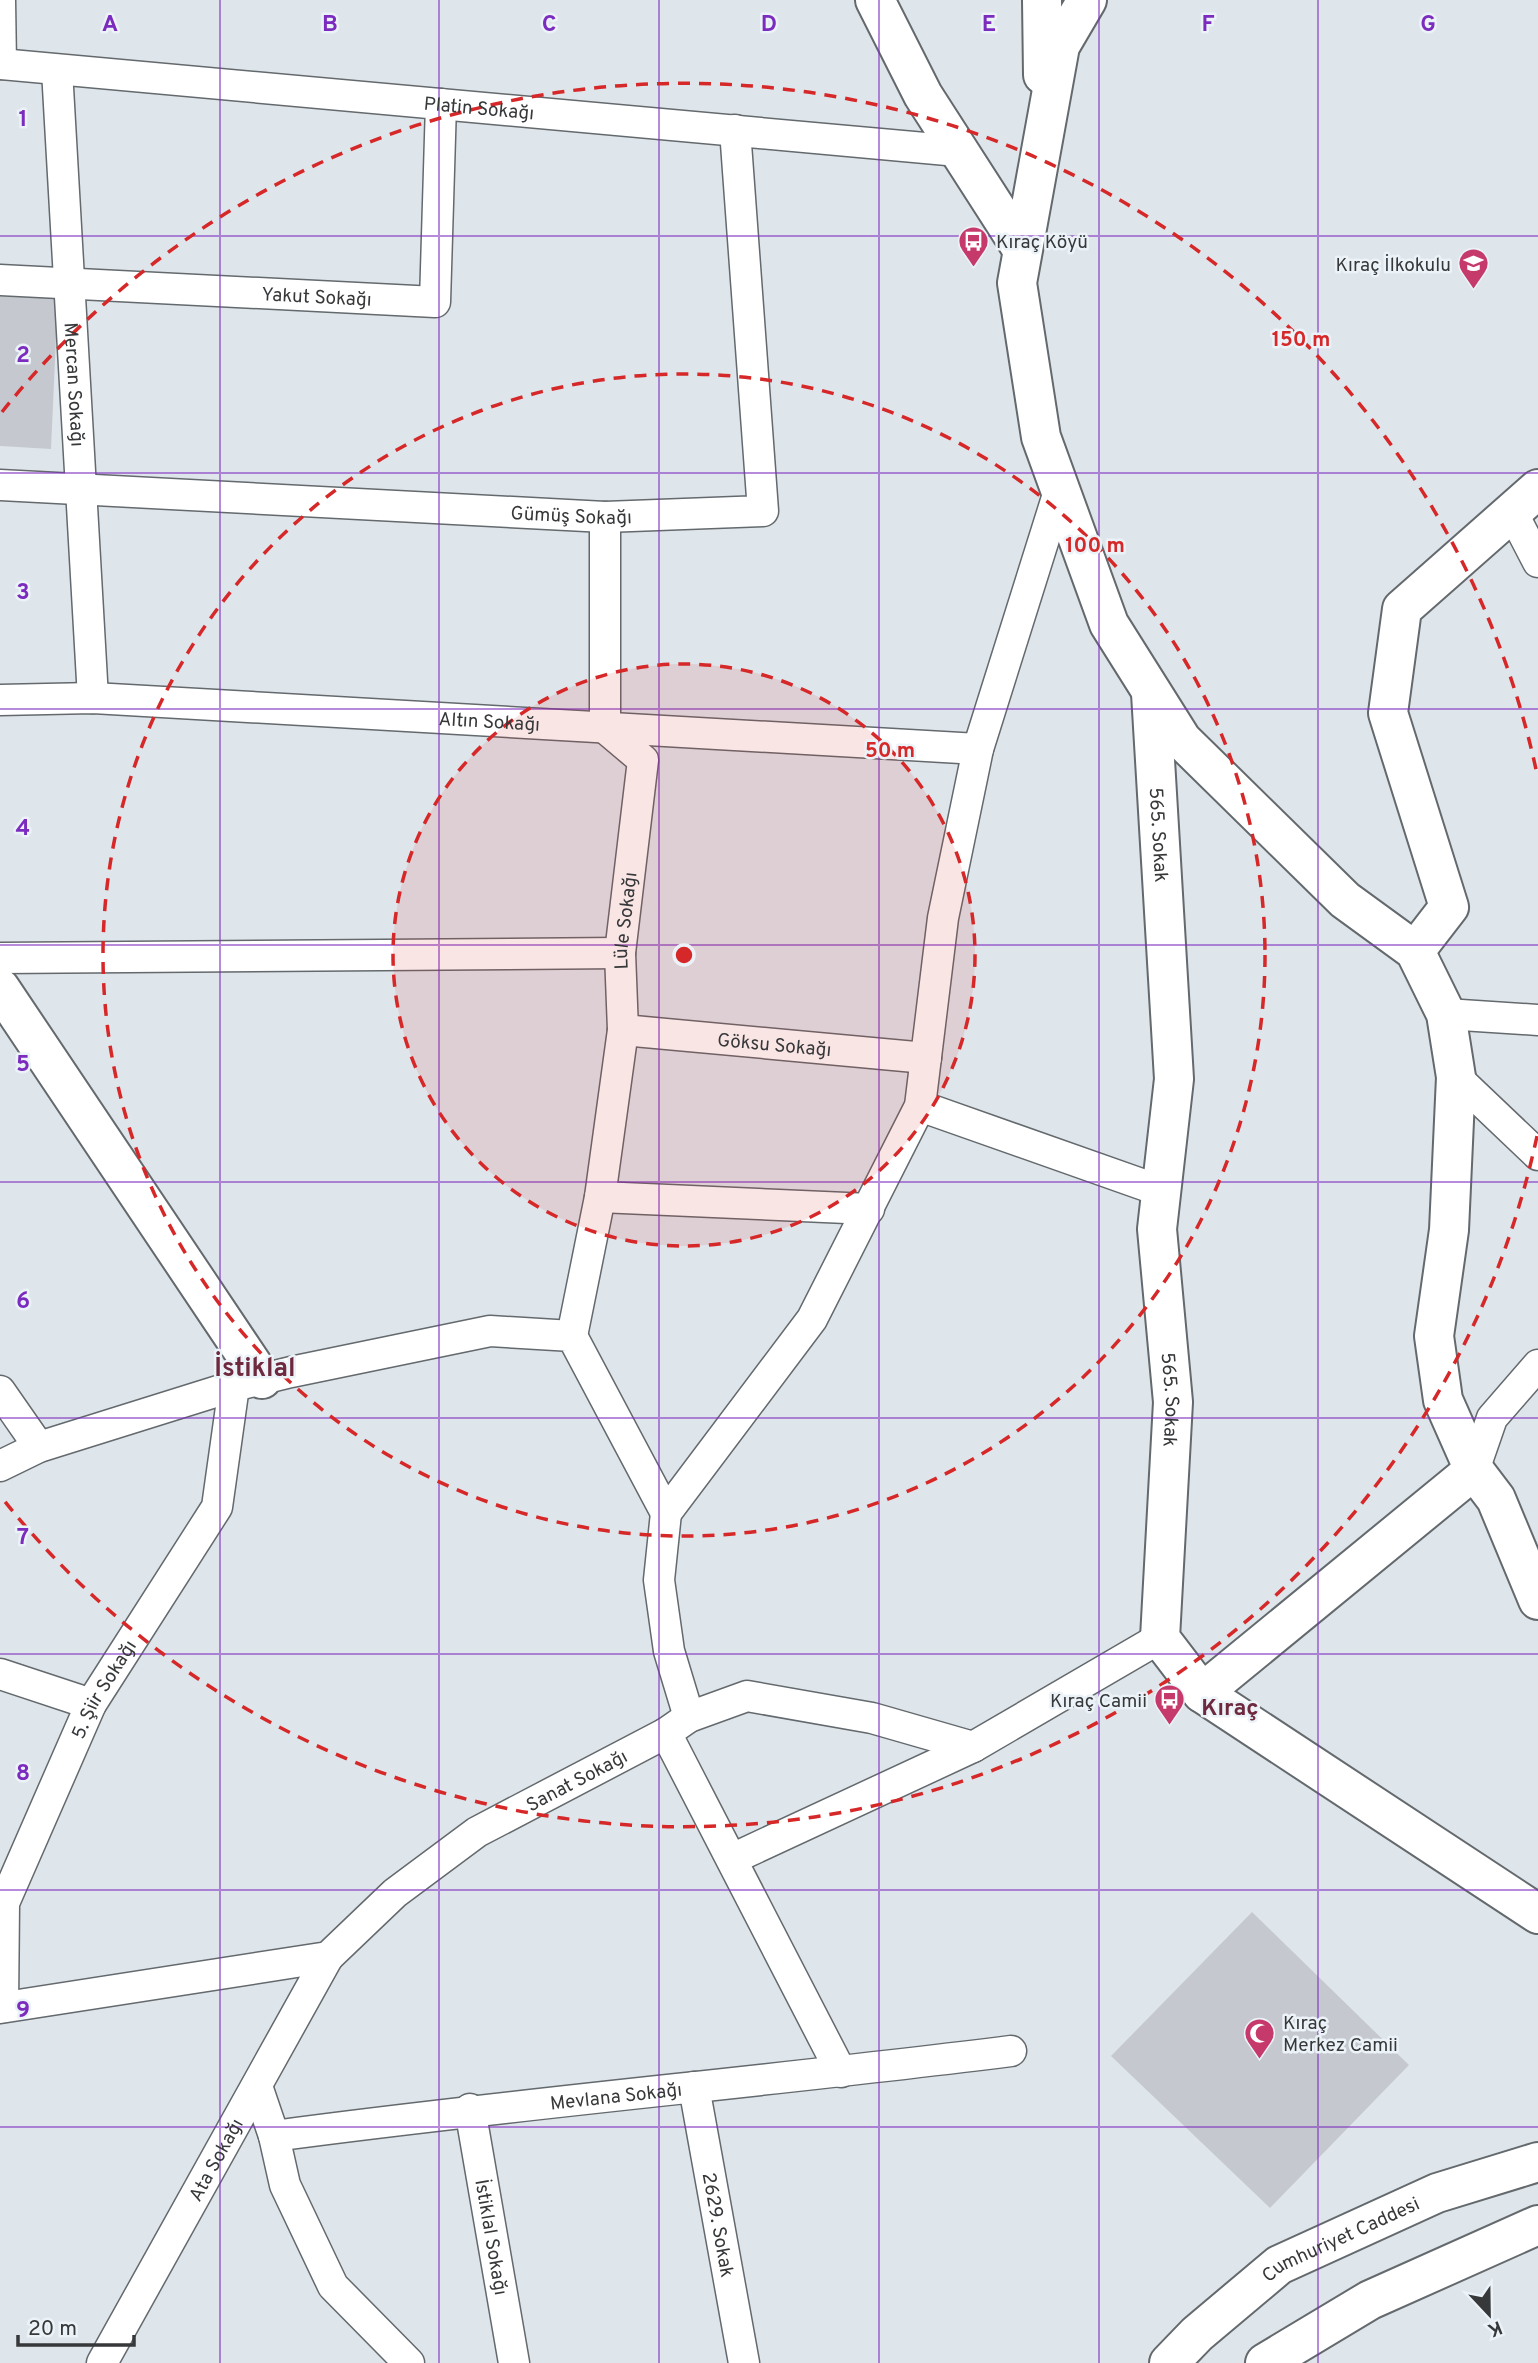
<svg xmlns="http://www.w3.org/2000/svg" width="1538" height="2363" font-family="Overpass,sans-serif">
	<rect width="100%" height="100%" fill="#dfe6eb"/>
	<path fill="#c5c9cf" d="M0,292l58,2 -7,155 -51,-3z
		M1252,1912l157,153 -139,143 -159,-152z"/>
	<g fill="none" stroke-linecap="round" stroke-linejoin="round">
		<defs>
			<g id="street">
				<path d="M0,0l1,64"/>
				<path id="s1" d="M0,64l958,87"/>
				<path id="s2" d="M57,70l36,628"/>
				<path id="s3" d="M0,280l435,22 6,-198"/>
				<path id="s4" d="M0,485l605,32 158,-6 -28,-381"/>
				<path d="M1512,512l26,50"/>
				<path id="s5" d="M0,700l93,-2 885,51"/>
				<path d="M0,958l620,-5"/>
				<path d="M1446,1014l92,6"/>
				<path id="s6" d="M623,1030l303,28"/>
				<path d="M1456,1077l82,78"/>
				<path d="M920,1106l241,85"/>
				<path d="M600,1197l269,12"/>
				<path id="s7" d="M572,1336l28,-139 23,-167 -3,-77 23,-193 -38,-32v-211"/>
				<path d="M0,1391l39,56"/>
				<path d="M0,1466l39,-19 195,-61 57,-14 199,-41 82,5 94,177 -7,67 10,71 20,66"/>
				<path d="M1474,1470l18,-52 46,-53"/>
				<path d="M666,1513l146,-194 108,-213 23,-188 35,-169 82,-261"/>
				<path d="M0,1674l91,30"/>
				<path d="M666,1733l175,339"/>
				<path d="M732,1859l241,-112"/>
				<path id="s8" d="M3,2007l1,-104 87,-199 126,-197 17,-121"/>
				<path id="s9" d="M0,2008l328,-51 67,-64 82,-61 189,-99 23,-16 58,-21 125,22 101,29 187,-109"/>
				<path id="s10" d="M257,2086l17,50c245,-33 491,-54 737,-85"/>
				<path id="s11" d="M694,2087l50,276"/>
				<path id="s12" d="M470,2109l44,254"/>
				<path d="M274,2136l11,49 48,101 76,77"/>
				<path id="s13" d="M102,2363l226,-406"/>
			</g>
			<g id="secondary">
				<path d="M875,0l48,95 99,154"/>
				<path d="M1042,0l1,75"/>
				<path d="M1087,0l-27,46 -43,237 24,154 68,187 73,116 163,160 70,51 31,63 10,63 -7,153 -15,106 9,64 31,70 22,29 42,101"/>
				<path id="s14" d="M1151,693l23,386 -17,150 16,173 -13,236 42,55 336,221"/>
				<path d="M1415,951l34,-44 -61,-194 14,-104 136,-120"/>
				<path d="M0,988l262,391"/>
				<path d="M1202,1693l272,-223"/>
				<path id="s15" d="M1169,2363l28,-29 82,-69 158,-72 101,-31"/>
				<path d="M1265,2363l105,-63 168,-75"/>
			</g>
		</defs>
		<use href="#street" stroke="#63696d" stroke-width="33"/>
		<use href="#secondary" stroke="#63696d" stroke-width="42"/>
		<use href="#street" stroke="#fff" stroke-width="30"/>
		<use href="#secondary" stroke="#fff" stroke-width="38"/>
	</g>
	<path fill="none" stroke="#7b2cbf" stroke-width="2" stroke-opacity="0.55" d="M220,0v2363M439,0v2363M659,0v2363M879,0v2363M1099,0v2363M1318,0v2363M0,236h1538M0,473h1538M0,709h1538M0,945h1538M0,1182h1538M0,1418h1538M0,1654h1538M0,1890h1538M0,2127h1538"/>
	<circle cx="684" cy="955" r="291" fill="#d62828" fill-opacity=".12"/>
	<g fill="none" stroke="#d62828" stroke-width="3.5" stroke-dasharray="12 9">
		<circle cx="684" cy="955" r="291"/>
		<circle cx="684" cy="955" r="581"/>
		<path d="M1537 1136A872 872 0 0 1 2 1498M2 412A872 872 0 0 1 1537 774"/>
	</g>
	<defs>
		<symbol id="bus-pin" viewBox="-11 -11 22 30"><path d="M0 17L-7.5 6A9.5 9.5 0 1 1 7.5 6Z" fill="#c63a6b" stroke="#ecf3f8"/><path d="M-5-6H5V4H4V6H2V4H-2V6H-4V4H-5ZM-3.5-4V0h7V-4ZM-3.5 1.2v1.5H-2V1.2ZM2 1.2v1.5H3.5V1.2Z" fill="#fff"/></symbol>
		<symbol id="school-pin" viewBox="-11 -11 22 30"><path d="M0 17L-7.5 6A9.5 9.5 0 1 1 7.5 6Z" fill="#c63a6b" stroke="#ecf3f8"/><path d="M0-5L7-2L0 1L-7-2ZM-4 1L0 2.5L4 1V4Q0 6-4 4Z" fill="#fff"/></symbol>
		<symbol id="mosque-pin" viewBox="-11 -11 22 30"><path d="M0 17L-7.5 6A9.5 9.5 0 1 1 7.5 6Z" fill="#c63a6b" stroke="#ecf3f8"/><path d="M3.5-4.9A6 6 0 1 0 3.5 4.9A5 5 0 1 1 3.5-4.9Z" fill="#fff"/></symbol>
	</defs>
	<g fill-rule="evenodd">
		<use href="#bus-pin" x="956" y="224" width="35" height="47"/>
		<use href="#school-pin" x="1456" y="246" width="35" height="47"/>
		<use href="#bus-pin" x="1152" y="1682" width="35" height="47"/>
		<use href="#mosque-pin" x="1242" y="2016" width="35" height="47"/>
	</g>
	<g text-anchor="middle" stroke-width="5" stroke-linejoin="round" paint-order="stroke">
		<g font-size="19" fill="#36383a" stroke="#ecf3f8">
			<text dy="7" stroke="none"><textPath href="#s1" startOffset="481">Platin Sokağı</textPath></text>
			<text dy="7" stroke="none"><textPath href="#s3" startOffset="317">Yakut Sokağı</textPath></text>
			<text dy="7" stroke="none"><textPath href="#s2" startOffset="315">Mercan Sokağı</textPath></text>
			<text dy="7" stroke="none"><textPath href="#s4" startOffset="572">Gümüş Sokağı</textPath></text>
			<text dy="7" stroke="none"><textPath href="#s5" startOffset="490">Altın Sokağı</textPath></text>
			<text dy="7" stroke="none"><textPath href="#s14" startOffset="142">565. Sokak</textPath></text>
			<text dy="7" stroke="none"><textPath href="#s7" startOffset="420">Lüle Sokağı</textPath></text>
			<text dy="7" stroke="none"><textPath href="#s6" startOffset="152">Göksu Sokağı</textPath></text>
			<text dy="7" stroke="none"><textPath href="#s14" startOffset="709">565. Sokak</textPath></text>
			<text dy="7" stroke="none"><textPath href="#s8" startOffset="340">5. Şiir Sokağı</textPath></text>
			<text dy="7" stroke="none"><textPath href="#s9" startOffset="639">Sanat Sokağı</textPath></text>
			<text dy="7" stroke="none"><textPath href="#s10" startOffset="397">Mevlana Sokağı</textPath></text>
			<text dy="7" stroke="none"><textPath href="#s13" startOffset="233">Ata Sokağı</textPath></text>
			<text dy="7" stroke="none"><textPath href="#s11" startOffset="140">2629. Sokak</textPath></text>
			<text dy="7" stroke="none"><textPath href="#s12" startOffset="130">İstiklal Sokağı</textPath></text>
			<text dy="7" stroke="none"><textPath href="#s15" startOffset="214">Cumhuriyet Caddesi</textPath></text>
		</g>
		<g font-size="19" fill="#36383a" stroke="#ecf3f8" text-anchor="start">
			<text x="996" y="248">Kıraç Köyü</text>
			<text x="1451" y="271" text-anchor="end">Kıraç İlkokulu</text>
			<text x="1147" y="1707" text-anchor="end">Kıraç Camii</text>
			<text x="1283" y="2029">Kıraç<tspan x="1283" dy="22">Merkez Camii</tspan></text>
		</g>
		<g font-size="23" font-weight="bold" fill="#6e293e" stroke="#ecf3f8">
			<text x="1230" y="1715">Kıraç</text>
		</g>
		<g font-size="26" font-weight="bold" fill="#6e293e" stroke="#ecf3f8">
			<text x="255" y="1376">İstiklal</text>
		</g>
	</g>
	<g font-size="23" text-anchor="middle" font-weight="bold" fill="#7b2cbf" stroke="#ecf3f8" stroke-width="5" stroke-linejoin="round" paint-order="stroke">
		<text x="110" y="31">A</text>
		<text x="330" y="31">B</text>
		<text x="549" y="31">C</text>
		<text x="769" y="31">D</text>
		<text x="989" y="31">E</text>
		<text x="1208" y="31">F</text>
		<text x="1428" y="31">G</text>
		<text x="23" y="126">1</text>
		<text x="23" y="362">2</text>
		<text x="23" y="599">3</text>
		<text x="23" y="835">4</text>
		<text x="23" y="1071">5</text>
		<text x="23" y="1308">6</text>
		<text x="23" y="1544">7</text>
		<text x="23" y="1780">8</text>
		<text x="23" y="2017">9</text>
	</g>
	<circle cx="684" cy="955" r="10" fill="#d62828" stroke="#ecf3f8" stroke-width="3.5"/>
	<g font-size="21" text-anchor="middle" font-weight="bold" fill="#d62828" stroke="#ecf3f8" stroke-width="5" stroke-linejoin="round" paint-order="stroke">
		<text x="1301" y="346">150 m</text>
		<text x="1095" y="552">100 m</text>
		<text x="890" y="757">50 m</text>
	</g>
	<g transform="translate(1489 2314) rotate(158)" stroke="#ecf3f8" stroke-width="5" paint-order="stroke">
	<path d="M0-5L12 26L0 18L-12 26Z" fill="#36383a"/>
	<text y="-10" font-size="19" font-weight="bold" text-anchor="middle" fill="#36383a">K</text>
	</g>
	<path d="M18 2335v10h116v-10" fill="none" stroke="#36383a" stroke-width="3.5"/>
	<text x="28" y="2335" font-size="21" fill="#36383a" stroke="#ecf3f8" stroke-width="5" paint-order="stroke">20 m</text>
</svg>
